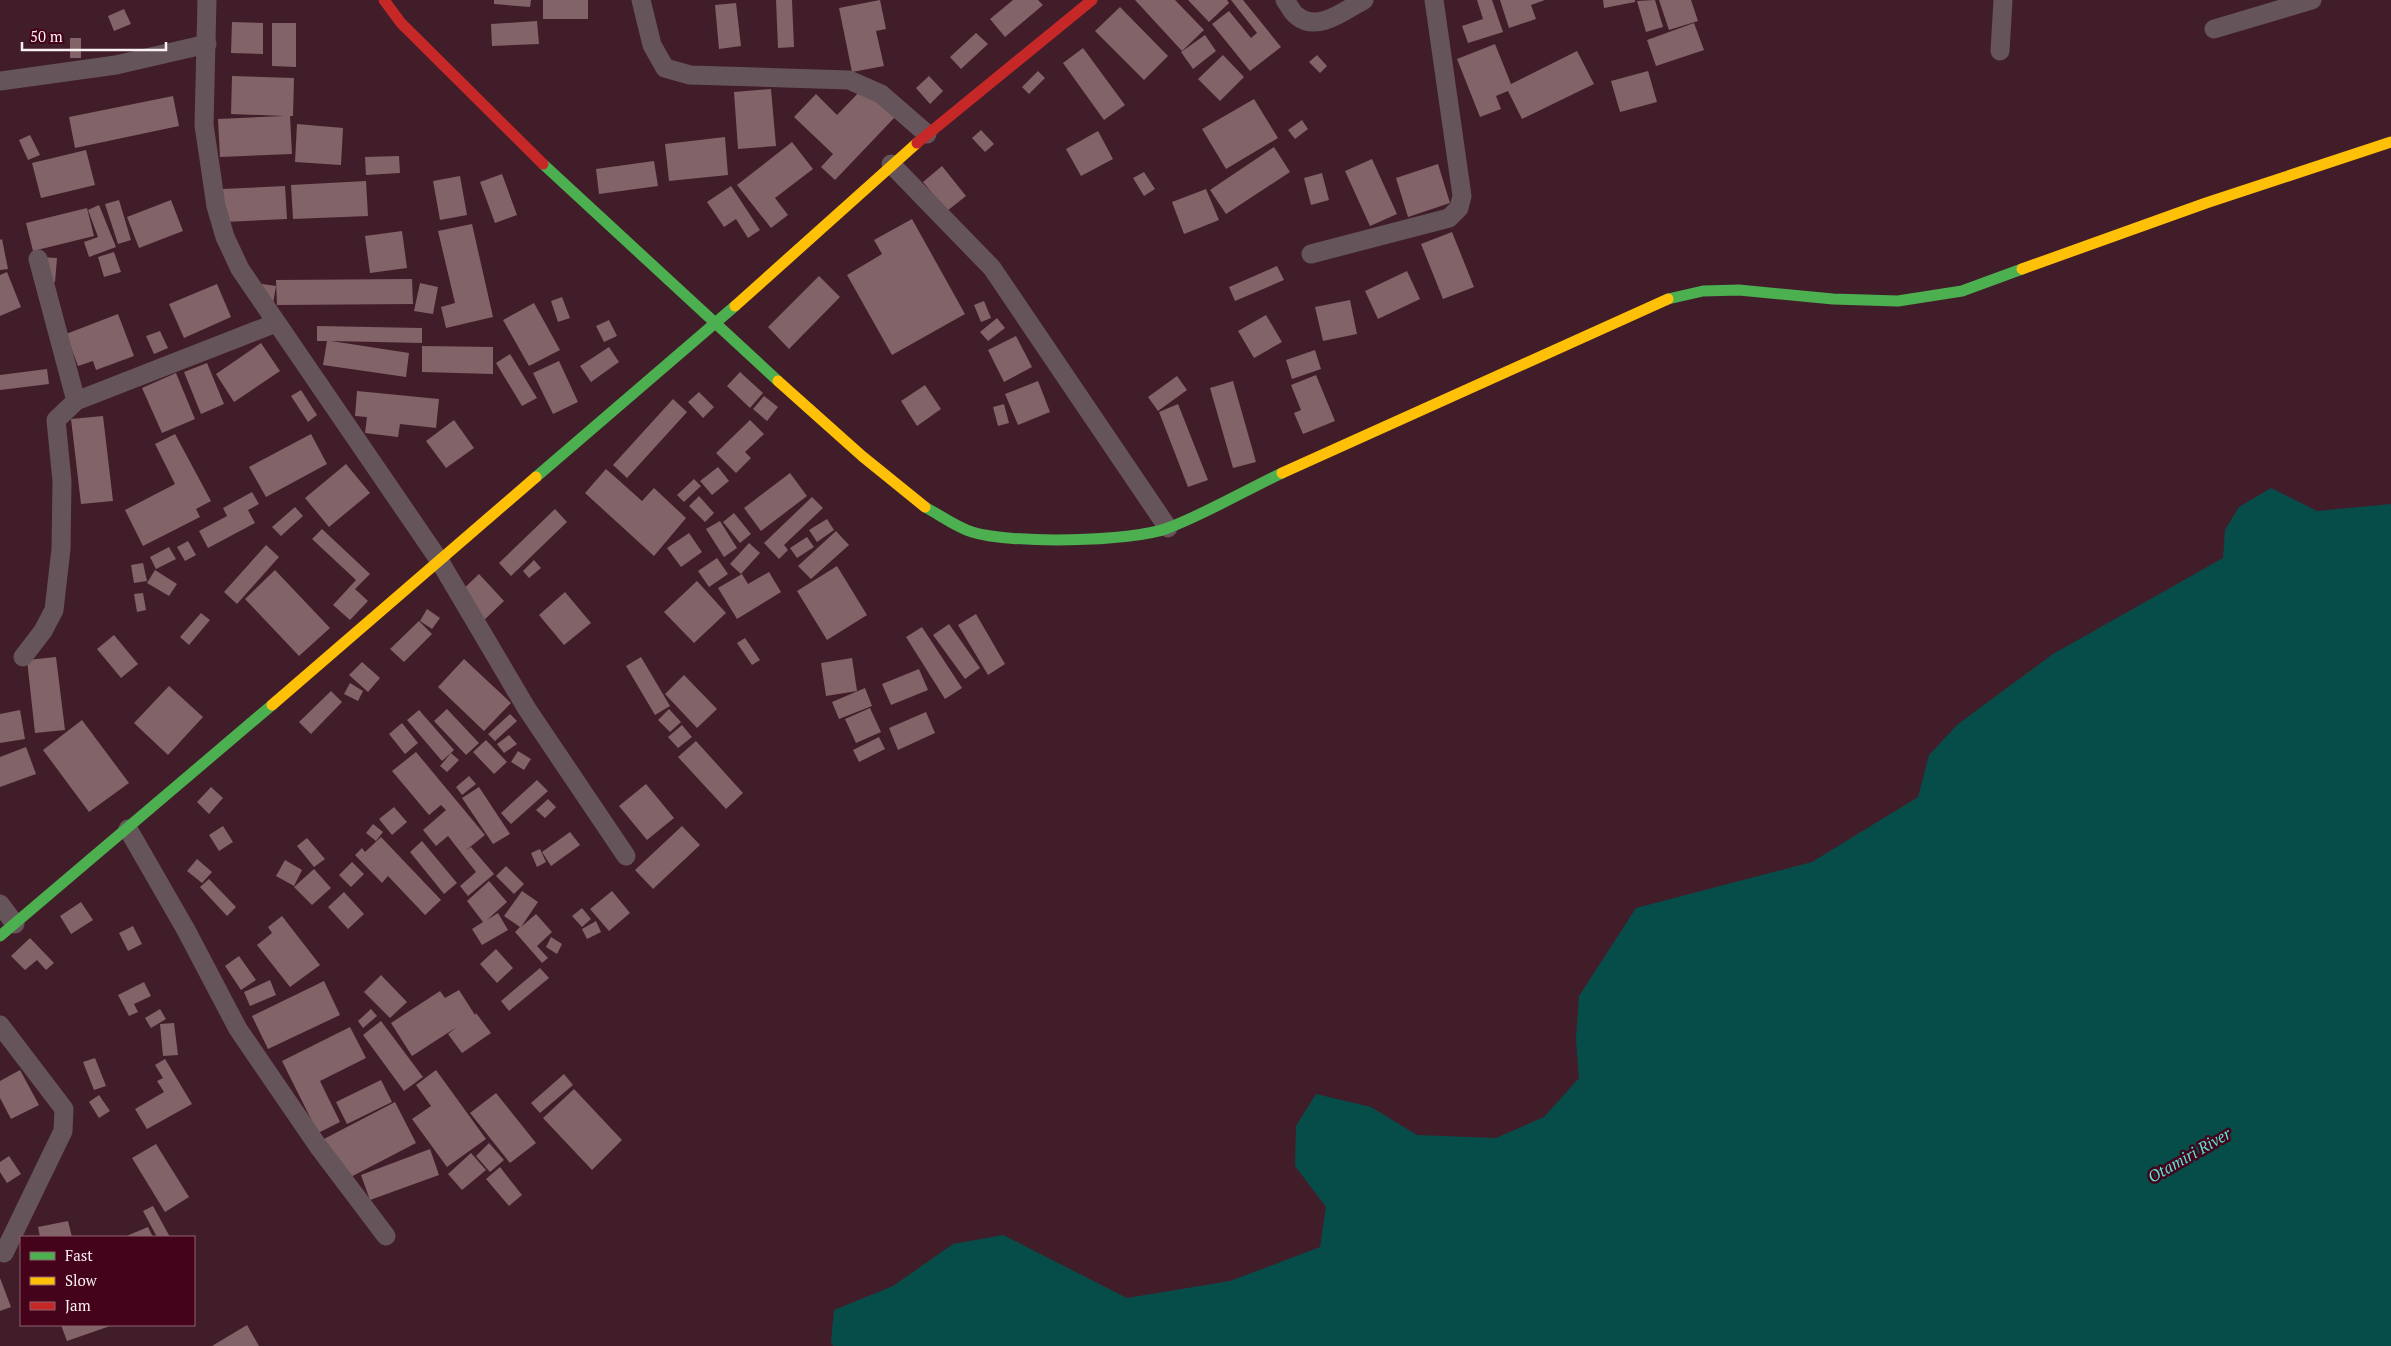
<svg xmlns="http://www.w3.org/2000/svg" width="2391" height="1346" font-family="'PT Serif',serif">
	<rect width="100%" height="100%" fill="#411d2a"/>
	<path fill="#064d49" d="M2271,488l46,23 74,-7v842h-1558l-2,-4 3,-32 59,-24 60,-42 50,-9 124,63 103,-17 90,-34 6,-40 -31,-41 1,-40 20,-32 55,13 46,28 79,3 48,-21 35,-39 -3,-39 3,-43 57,-88 176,-46 106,-65 11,-42 29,-31 95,-70 170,-96 2,-28 14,-23z"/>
	<path fill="#826367" d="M494,0h37l-1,7 -36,-3z
		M543,0h45v19h-45z
		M776,0h16l2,47 -16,1z
		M880,0l6,29 -10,2 8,35 -32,6 -13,-64z
		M1013,0h25l5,5 -38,32 -15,-18z
		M1135,0h40l29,30 -22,21z
		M1188,0h39l2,3 -20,19z
		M1231,0h12l38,47 -31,24 -38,-47 17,-13 22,27 6,-5z
		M1477,0h15l11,32 -35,11 -6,-17 21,-7z
		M1500,0h45l-14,5 5,14 -27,9z
		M1603,0h32v2l-31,6z
		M1655,0l8,27 -17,5 -9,-31z
		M1659,0h32l7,21 -29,9z
		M736,3l5,43 -22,3 -4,-44z
		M1120,7l48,49 -24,24 -49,-49z
		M124,9l7,15 -17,7 -6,-15z
		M537,21l2,23 -47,2 -1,-22z
		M232,22l31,1v31l-32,-1z
		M272,23h24v44l-24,-1z
		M1694,23l10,27 -48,16 -9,-26z
		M976,33l12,11 -27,25 -11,-12z
		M1205,35l11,16 -23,18 -12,-17z
		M70,38h11v20h-11z
		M1495,44l16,40 66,-33 17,33 -72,35 -14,-28 -12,5 5,13 -21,8 -23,-58z
		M1083,48l42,57 -21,15 -41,-57z
		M1223,55l21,22 -24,24 -22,-22z
		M1317,55l10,11 -7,7 -11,-11z
		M1038,71l7,7 -16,16 -7,-7z
		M1648,71l9,31 -37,10 -9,-31z
		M232,76l62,2 -1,38h-3l2,38 -72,3 -2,-38 66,-3 -53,-2z
		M929,76l14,15 -13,13 -14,-16z
		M865,86l31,30 -61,64 -14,-13 12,-13 -39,-37 22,-23 21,21z
		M771,89l5,57 -38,3 -4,-57z
		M173,96l6,30 -104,22 -6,-31z
		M1254,99l24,39 -52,31 -24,-40z
		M1302,120l6,9 -13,10 -7,-9z
		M297,124l46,4 -2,37 -46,-3z
		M981,130l13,14 -9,8 -13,-14z
		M1098,131l15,28 -32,17 -15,-27z
		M30,135l10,20 -12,5 -9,-20z
		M725,137l3,38 -59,6 -4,-37z
		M792,142l21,27 -38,29 13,17 -17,13 -34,-43z
		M1274,147l16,25 -64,42 -16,-24z
		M86,150l9,35 -54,13 -9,-35z
		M399,156l1,17 -34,2 -1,-18z
		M1372,159l25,55 -27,12 -25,-55z
		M654,161l4,25 -59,8 -3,-25z
		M1438,164l12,39 -42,14 -12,-39z
		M942,166l24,30 -19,15 -24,-29z
		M1144,172l11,17 -11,7 -11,-18z
		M1322,173l7,27 -18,5 -7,-27z
		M502,174l15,41 -22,8 -15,-41z
		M460,176l7,39 -27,5 -7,-39z
		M366,181l2,35 -75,3 -2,-34z
		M285,186l2,33 -63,3 -2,-33z
		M731,186l29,44 -12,8 -12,-19 -12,8 -17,-25z
		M1206,189l13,31 -35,14 -12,-32z
		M119,200l12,40 -13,4 -13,-40z
		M171,200l12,31 -44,17 -12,-31z
		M99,205l17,42 -27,10 -5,-15 14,-5 -10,-27z
		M87,208l7,28 -61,15 -7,-28z
		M912,219l53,95 -73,41 -45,-80 35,-21 -8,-14z
		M472,224l21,93 -47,11 -5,-21 14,-4 -17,-72z
		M402,231l5,37 -37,5 -5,-37z
		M1452,232l22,55 -31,12 -22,-55z
		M2,239l6,30 -8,1v-30z
		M114,252l7,20 -17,5 -6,-20z
		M39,257l18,1 -2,24 -18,-1z
		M1277,266l7,14 -49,21 -6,-14z
		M1407,271l13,28 -42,20 -13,-28z
		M7,272l14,35 -21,9v-41z
		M819,276l21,21 -51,52 -21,-22z
		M412,279l1,25 -136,1 -1,-25z
		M420,283l18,4 -5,27 -19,-3z
		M217,284l14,33 -47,21 -15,-34z
		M262,284l14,2 -3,18 -13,-2z
		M562,297l8,21 -12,4 -7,-21z
		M1350,300l7,34 -34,7 -8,-34z
		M984,301l7,17 -10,4 -7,-17z
		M534,303l26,47 -31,16 -26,-46z
		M118,314l16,42 -38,14 -3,-9 -15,5 -12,-32z
		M1266,315l16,27 -28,16 -16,-27z
		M997,318l8,10 -17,13 -8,-9z
		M609,320l8,16 -13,6 -8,-16z
		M317,326l105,2v15l-91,-2 78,12 -3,24 -83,-12 4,-24h-10z
		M160,331l8,17 -14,6 -8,-18z
		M1016,336l16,31 -28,15 -16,-32z
		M261,343l19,28 -46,31 -18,-28z
		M422,346l71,1v27l-71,-2z
		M609,347l10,15 -28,20 -11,-16z
		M1315,350l6,19 -29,10 -6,-19z
		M510,354l27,44 -15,8 -26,-43z
		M559,361l19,41 -25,12 -20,-41z
		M207,363l17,41 -23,10 -17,-42z
		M47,369l2,15 -49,6v-15z
		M740,372l23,21 -13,15 -23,-22z
		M176,373l19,46 -33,14 -20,-45z
		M1316,375l19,46 -32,13 -9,-21 7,-3 -10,-25z
		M1177,376l10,14 -29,21 -10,-14z
		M1038,381l12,31 -32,13 -13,-31z
		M1233,381l23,81 -23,6 -23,-80z
		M925,385l16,24 -24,17 -16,-25z
		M301,390l16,25 -9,7 -17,-26z
		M357,391l82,8 -3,29 -36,-4 -2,13 -33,-4 2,-16 -12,-1z
		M699,392l15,15 -11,11 -15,-16z
		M764,396l14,11 -11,14 -14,-12z
		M673,399l14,13 -60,66 -14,-13z
		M1004,404l5,19 -11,3 -5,-19z
		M1178,404l30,76 -20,7 -29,-75z
		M103,416l10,85 -32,3 -10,-85z
		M454,420l20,28 -28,20 -20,-27z
		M750,420l14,14 -19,18 6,6 -15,15 -20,-20z
		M175,434l36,67 -15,8 4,8 -57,29 -18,-36 50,-26 -20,-40z
		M311,434l16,30 -61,33 -17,-30z
		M346,464l24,29 -41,34 -24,-29z
		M718,467l11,14 -17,14 -12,-14z
		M606,469l36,32 12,-13 32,30 -32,38 -69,-63z
		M790,473l17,23 -46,35 -17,-23z
		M694,479l7,7 -17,16 -7,-7z
		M252,492l7,12 -11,6 7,13 -47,25 -9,-17 28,-15 -4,-8z
		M699,496l15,17 -9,9 -16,-16z
		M812,497l11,11 -39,37 4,5 -9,9 -15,-16z
		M295,507l8,9 -22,20 -9,-9z
		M555,509l12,13 -56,54 -12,-13z
		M734,513l17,21 -11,9 -17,-21z
		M827,519l7,11 -17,12 -8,-12z
		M720,521l17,27 -13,9 -18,-28z
		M322,529l48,45 -15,15 13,12 -18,19 -17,-15 23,-25 -44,-41z
		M836,531l13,14 -38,34 -13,-13z
		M689,533l13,19 -21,15 -14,-19z
		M807,537l7,10 -17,11 -7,-10z
		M188,541l8,14 -11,6 -8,-14z
		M749,543l11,10 -19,21 -11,-10z
		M266,545l13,12 -42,47 -13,-12z
		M169,547l7,12 -20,10 -6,-12z
		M717,558l11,16 -19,13 -11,-16z
		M534,560l7,8 -12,10 -6,-7z
		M143,563l4,18 -13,2 -3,-18z
		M837,566l30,49 -40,25 -30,-49z
		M155,570l22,14 -8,12 -22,-13z
		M275,570l55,58 -31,28 -54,-57z
		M769,572l12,20 -44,27 -19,-31 24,-14 6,10z
		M479,574l25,27 -23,22 -25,-27z
		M697,581l29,32 -32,30 -30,-31z
		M565,592l26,31 -27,22 -25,-30z
		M143,593l3,17 -9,2 -3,-18z
		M427,609l13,9 -8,11 -12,-8z
		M201,613l9,7 -21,25 -9,-8z
		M976,614l29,50 -17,11 -30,-50z
		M419,621l13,13 -28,28 -14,-13z
		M949,624l31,44 -15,11 -32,-44z
		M922,627l40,61 -17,11 -39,-62z
		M114,635l24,29 -17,14 -24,-29z
		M745,638l15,22 -8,5 -15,-22z
		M56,657l9,73 -30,3 -8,-73z
		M641,657l29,49 -15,9 -29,-49z
		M852,658l5,33 -31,5 -5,-33z
		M464,659l47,44 -27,28 -46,-44z
		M362,662l18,16 -12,14 -19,-17z
		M919,669l9,21 -37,15 -9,-21z
		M684,675l33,34 -20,19 -32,-34z
		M350,683l13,8 -5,10 -14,-7z
		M169,686l34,31 -35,38 -34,-32z
		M865,688l7,18 -33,13 -7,-17z
		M331,691l11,11 -31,32 -12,-12z
		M870,708l11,24 -25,11 -11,-24z
		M447,709l32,34 -13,12 -32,-34z
		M669,709l12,13 -11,10 -12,-12z
		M20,710l5,29 -25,4v-29z
		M419,710l35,40 -12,11 -35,-41z
		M926,712l9,21 -37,17 -9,-22z
		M510,714l7,7 -22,20 -7,-7z
		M82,720l47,63 -40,29 -46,-62z
		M402,723l16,20 -13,11 -16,-20z
		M682,725l10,12 -14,11 -10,-11z
		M509,735l8,9 -13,9 -7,-9z
		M879,737l6,12 -26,13 -6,-12z
		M486,740l21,22 -13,12 -21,-22z
		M696,741l47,52 -17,16 -48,-52z
		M26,747l10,27 -36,13v-30z
		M518,751l13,8 -7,11 -13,-8z
		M416,752l69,83 -20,16 6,-4 23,27 -26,22 -8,-10 16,-14 -28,-36 -12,10 -13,-16 23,-20 -5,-5 -12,10 -37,-44z
		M451,753l8,7 -12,12 -7,-6z
		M469,776l7,8 -14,11 -6,-8z
		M537,780l11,11 -37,33 -10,-11z
		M646,784l28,34 -27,22 -28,-34z
		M211,787l12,11 -14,16 -12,-12z
		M479,787l31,47 -17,10 -31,-46z
		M548,799l8,8 -11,11 -9,-8z
		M394,807l13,15 -15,13 -13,-16z
		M373,824l10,8 -7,9 -10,-8z
		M223,826l10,16 -14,9 -10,-16z
		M682,826l18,19 -47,44 -18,-19z
		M570,832l10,13 -29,21 -9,-14z
		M381,837l60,63 -16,15 -37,-39 -6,7 -27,-28 7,-7 3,4z
		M307,838l18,21 -11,8 -17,-21z
		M422,841l35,42 -13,11 -34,-42z
		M540,849l6,13 -9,5 -6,-14z
		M197,859l15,13 -10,11 -15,-12z
		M285,860l17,10 -8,16 -18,-10z
		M352,862l12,12 -13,13 -12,-12z
		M506,866l18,18 -10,10 -18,-18z
		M314,869l17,19 -19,17 -18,-18z
		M209,879l27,28 -9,9 -27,-29z
		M489,881l18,21 -20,18 11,-7 10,17 -26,15 -10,-16 11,-7 -16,-21z
		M522,891l16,11 -17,25 15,-13 16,18 -15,14 11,12 -6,5 -27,-31 5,-5 -16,-11z
		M612,891l18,22 -21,18 -19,-22z
		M344,892l20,22 -16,15 -20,-22z
		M81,902l12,18 -22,14 -11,-18z
		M582,908l9,11 -9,8 -10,-11z
		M282,916l38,49 -30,22 -33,-42 15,-12 -4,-6z
		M596,921l5,11 -14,7 -5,-10z
		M133,926l9,18 -14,7 -9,-18z
		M551,937l11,7 -5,10 -11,-7z
		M30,938l24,25 -8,7 -9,-10 -12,10 -14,-14z
		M496,949l17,19 -16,15 -17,-19z
		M239,956l17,24 -15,10 -16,-24z
		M540,968l9,10 -40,33 -8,-10z
		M381,975l26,27 -17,16 -26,-26z
		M270,980l6,15 -26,11 -6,-14z
		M324,981l16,34 -72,34 -16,-33z
		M144,982l7,14 -17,8 4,8 -9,4 -11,-21z
		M459,990l16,25 1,-2 15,20 -29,20 -14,-19 9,-7 -45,29 -21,-33 49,-32 5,7z
		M160,1009l6,10 -15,9 -6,-10z
		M371,1009l6,7 -14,12 -5,-7z
		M381,1021l42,56 -19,14 -41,-56z
		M174,1023l4,32 -15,1 -3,-32z
		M350,1027l16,31 -46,23 20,41 -22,11 -36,-72z
		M95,1058l11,28 -12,4 -11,-28z
		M165,1059l27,45 -45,25 -12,-20 29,-17 -7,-11 6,-3 -8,-13z
		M20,1070l19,35 -28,14 -11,-21v-17z
		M436,1070l50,69 -39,28 -35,-48 19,-13 -15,-21z
		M564,1074l9,11 -33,28 -9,-10z
		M381,1080l11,22 -45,22 -11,-22z
		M574,1089l48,51 -30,30 -49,-52z
		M496,1093l40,50 -26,20 -40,-50z
		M99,1095l11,16 -11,7 -10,-16z
		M395,1102l21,41 -73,38 -21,-41z
		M489,1143l15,17 -14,12 -14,-16z
		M156,1144l33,53 -24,15 -33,-54z
		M430,1149l9,26 -69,25 -9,-25z
		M471,1153l15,17 -24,20 -14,-16z
		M9,1156l12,18 -14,9 -7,-11v-10z
		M500,1167l22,28 -13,11 -23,-27z
		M153,1206l17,31h-13l-14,-26z
		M68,1221l4,16h-32l-2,-10z
		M148,1227l5,10h-29z
		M0,1278l11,29 -11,4z
		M61,1325h52l-46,16z
		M247,1325l12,21h-47z"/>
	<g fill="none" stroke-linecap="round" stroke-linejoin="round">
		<path stroke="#65555a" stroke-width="19" d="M207,0l-3,125 12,81 9,31 15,32 199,291 88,149 99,147
			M641,0l11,45 13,23 25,7 159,5 32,14 46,40
			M1285,0c4,5 7,13 12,16 21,17 48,-6 67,-16
			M2214,29l98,-29
			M2000,51l3,-51
			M0,81l116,-16 91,-21
			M891,164l101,104 176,260
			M1311,254l138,-36 10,-10 3,-12 -28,-196
			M38,259l38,142
			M23,657l20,-26 11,-21 7,-61 1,-68 -6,-61 20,-19 200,-78
			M128,829l58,101 52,99 80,117 68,90
			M0,904l15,20
			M0,1025l64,84 -1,22 -59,122"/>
		<path stroke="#4caf50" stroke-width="11" d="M543,164l235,217
			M1668,299l35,-8 36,-1 94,9 65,2 64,-10 60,-22
			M536,477l199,-171
			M925,507c15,8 31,20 47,25 37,12 160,10 196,-4 39,-15 76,-37 114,-55
			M0,936l272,-231"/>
		<path stroke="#ffc107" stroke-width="11" d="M2022,269l184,-66 185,-61
			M735,306l182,-163
			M778,381l84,75 63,51
			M1282,473l386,-174
			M272,705l264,-228"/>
		<path stroke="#c62828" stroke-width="11" d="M384,0l17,23 142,141
			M917,143l175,-143"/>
	</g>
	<g text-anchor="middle" stroke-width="5" stroke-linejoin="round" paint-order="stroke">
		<g font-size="16" font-style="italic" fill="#5ce1d3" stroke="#45021b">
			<text transform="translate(2189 1155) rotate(-30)" y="6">Otamiri River</text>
		</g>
	</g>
	<rect x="20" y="1236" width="175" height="90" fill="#45021b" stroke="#8d6271"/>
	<rect x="30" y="1252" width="25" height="8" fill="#4caf50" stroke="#8d6271"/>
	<text x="65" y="1261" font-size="15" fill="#faf1f3">Fast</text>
	<rect x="30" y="1277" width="25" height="8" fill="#ffc107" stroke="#8d6271"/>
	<text x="65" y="1286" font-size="15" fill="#faf1f3">Slow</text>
	<rect x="30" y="1302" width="25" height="8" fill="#c62828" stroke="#8d6271"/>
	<text x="65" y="1311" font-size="15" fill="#faf1f3">Jam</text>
	<path d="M22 42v8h144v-8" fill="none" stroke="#faf1f3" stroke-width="2.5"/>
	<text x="30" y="42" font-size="15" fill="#faf1f3" stroke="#45021b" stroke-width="4" paint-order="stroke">50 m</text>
</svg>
